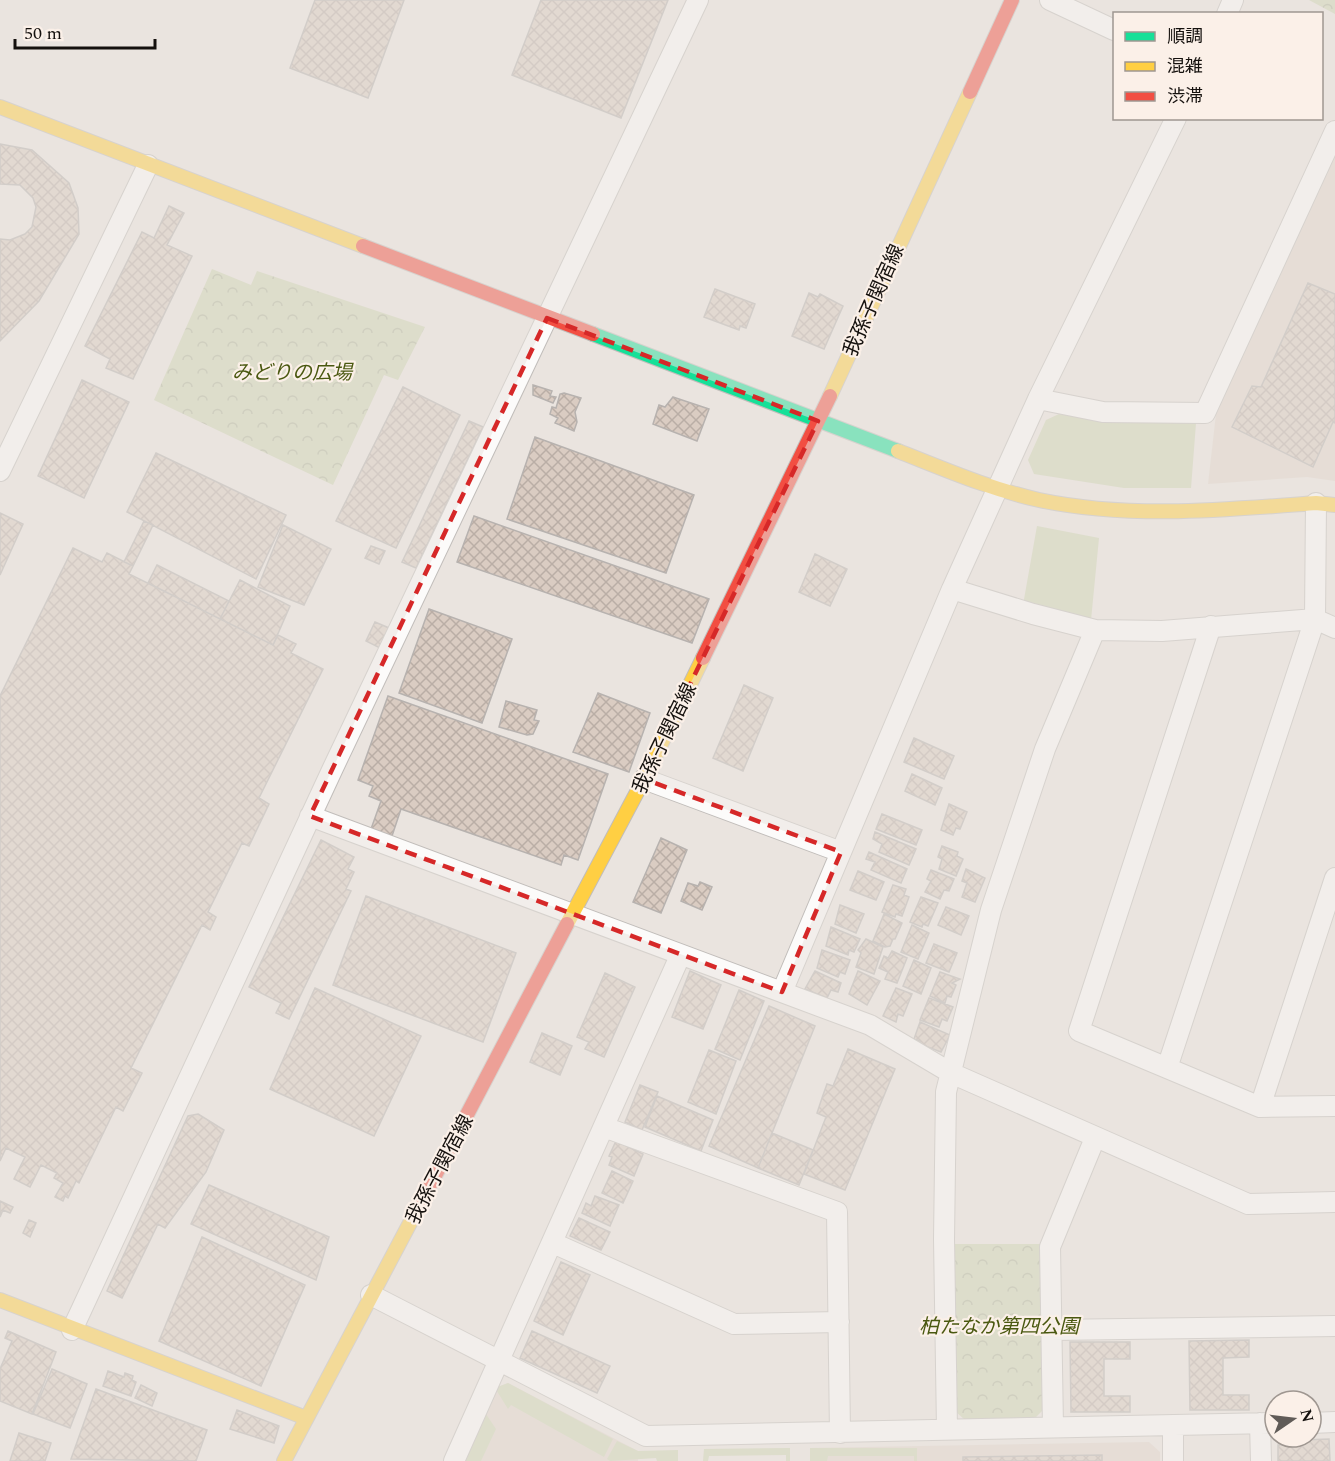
<svg xmlns="http://www.w3.org/2000/svg" width="1335" height="1461" font-family="Spectral,'Noto Sans JP',serif">
	<defs>
		<pattern id="park-crowns" width="20" height="18" patternUnits="userSpaceOnUse" patternTransform="scale(1.5)"><rect width="20" height="18" fill="#ced4b4"/><path d="M2 6a3 3 0 1 1 6 0M12 15a3 3 0 1 1 6 0" fill="none" stroke="#b0b59a"/></pattern>
		<pattern id="building-cross-hatch" width="8" height="8" patternUnits="userSpaceOnUse" patternTransform="scale(1.5)"><rect width="8" height="8" fill="#daccc2"/><path d="M0 0l8 8M0 8l8-8" fill="none" stroke="#baaea6"/></pattern>
	</defs>
	<rect width="100%" height="100%" fill="#eae4df"/>
	<path fill="#e2d6cd" d="M1335,147v334l-28,-4 -99,7 8,-70z
		M508,1383l130,68v10h-176l33,-73z
		M1149,1442l11,10v9h-350v-13z"/>
	<path fill="#ced4b4" d="M1059,414l43,6 94,3 -5,65h-67l-90,-14 -6,-14 18,-40z
		M1037,526l62,12 -8,82 -68,-15z
		M508,1383l105,56 -9,18 -93,-52 -3,4 -13,-21z
		M484,1411l12,18 -15,32h-19z
		M617,1441l21,10 40,-1v11h-21l-1,-3 -46,3 -3,-2z
		M790,1448v13h-4v-6l-77,1 -1,5h-5l1,-12z
		M810,1448h107v13h-3v-5h-86l-1,5h-17z"/>
	<path fill="url(#park-crowns)" d="M1309,0h26v14z
		M212,269l39,16 6,-14 168,56 -27,53 -14,-5 -51,110 -179,-85z
		M952,1244h91l2,164 -11,11 -69,1 -11,-10z"/>
	<path fill="url(#building-cross-hatch)" stroke="#b7b2af" stroke-width="1.5" d="M315,0h89l-36,98 -78,-30z
		M541,0h127l-47,118 -109,-43z
		M0,144l32,6 37,33 9,25 1,26 -40,67 -39,40v-102l10,1 15,-6 7,-7 4,-20 -3,-9 -13,-13 -20,-1z
		M169,206l15,7 -17,32 25,11 -59,123 -27,-11 4,-9 -25,-13 57,-114 12,6z
		M1308,283l27,11v129l-2,-1 -20,45 -81,-40 20,-41 9,1z
		M715,289l40,15 -9,24 -6,-2 -1,4 -35,-13z
		M809,293l9,4 2,-3 23,12 -19,43 -32,-13z
		M82,380l47,22 -45,96 -46,-22z
		M533,385l19,6 -2,5 6,1 -3,6 -20,-8z
		M403,387l57,28 -64,133 -60,-27z
		M564,393l17,5 -6,14 2,10 -3,9 -19,-8 3,-5 -8,-4 2,-7 4,1 4,-14z
		M673,397l36,12 -12,32 -44,-17 6,-19 6,2z
		M469,421l14,6 -67,141 -14,-6z
		M535,437l159,58 -28,78 -159,-54z
		M156,453l130,62 -30,64 -129,-67z
		M0,513l23,11 -23,51z
		M474,516l235,83 -17,44 -235,-81z
		M144,521l9,4 -20,41 -9,-4z
		M283,525l48,24 -27,56 -46,-18z
		M371,546l14,5 -6,13 -14,-6z
		M73,548l29,14 5,-9 26,13 -4,8 144,71 5,-10 18,9 -5,9 32,16 -64,129 10,6 -20,42 -7,-3 -34,69 8,5 -6,13 -8,-5 -71,143 11,5 -19,38 -7,-4 -37,76 -3,-2 -8,17 -3,-2 -2,5 -8,-4 8,-14 -9,-5 3,-5 -16,-8 -11,22 -16,-8 11,-22 -19,-9 -6,13v-465z
		M815,554l32,15 -17,37 -31,-14z
		M157,565l72,36 -9,18 -72,-36z
		M240,580l50,26 -17,39 -53,-26z
		M429,609l83,30 -30,84 -83,-30z
		M375,622l14,6 -9,20 -14,-7z
		M744,685l29,13 -30,73 -30,-13z
		M598,693l52,20 -21,59 -56,-20z
		M388,696l220,78 -30,86 -14,-5 -3,10 -160,-56 -9,27 -21,-7 10,-28 -12,-5 4,-10 -15,-6z
		M506,701l31,9 -3,10 5,1 -6,13 -6,1 -28,-8z
		M914,738l40,18 -10,23 -40,-17z
		M912,774l30,14 -7,17 -30,-14z
		M949,804l18,8 -7,17 -4,-1 -3,7 -12,-5z
		M882,814l40,16 -6,15 -40,-16z
		M875,832l41,17 -7,16 -30,-13 3,-8 -9,-5z
		M661,838l26,12 -26,63 -28,-11z
		M321,840l33,17 -6,12 6,3 -8,17 5,2 -62,128 -13,-6 5,-10 -32,-16z
		M942,846l16,6 -1,4 6,3 -7,17 -17,-7 3,-10 -4,-2z
		M869,852l38,17 -6,14 -30,-13 4,-8 -9,-3z
		M966,869l19,9 -10,24 -13,-5 5,-14 -5,-2z
		M931,870l23,9 -5,12 -5,-1 -4,9 -15,-7 6,-11 -4,-2z
		M858,871l26,11 -8,18 -26,-10z
		M700,882l12,5 -10,23 -21,-9 7,-18 10,3z
		M893,885l13,4 -2,6 5,2 -7,19 -6,-2 -1,3 -13,-5z
		M366,896l150,57 -33,89 -150,-57z
		M921,897l17,6 -10,23 -5,-2 -1,3 -12,-5z
		M840,905l24,9 -8,19 -21,-9z
		M946,907l23,9 -8,19 -23,-10z
		M884,914l18,9 -7,16h-2l-3,7 -5,1 -12,-6z
		M912,925l17,8 -11,26 -17,-7z
		M831,927l29,12 -6,13 -5,-2 -1,5 -22,-9z
		M866,939l17,8 -9,27 -18,-7 5,-14 -3,-3z
		M934,944l23,9 -8,19 -23,-9z
		M822,950l28,10 -5,14 -5,-2 -2,5 -21,-9z
		M892,951l15,7 -10,25 -12,-4 3,-7 -9,-4 5,-12 4,2z
		M914,960l17,8 -10,26 -18,-8z
		M690,971l31,14 -18,44 -31,-12z
		M815,971l26,12 -3,9 -7,-2 -4,8 -22,-9z
		M858,971l22,10 -13,24 -18,-11z
		M940,972l20,7 -8,4 4,2 -5,12 -4,-1 -2,7 -15,-7z
		M605,973l30,14 -31,70 -19,-8 4,-7 -12,-5z
		M315,988l106,48 -47,100 -104,-47z
		M896,988l16,6 -9,22 -5,-2 -2,8 -13,-6z
		M739,990l25,11 -24,59 -25,-11z
		M929,998l24,9 -6,14 -5,-2 -3,8 -19,-7z
		M769,1006l46,20 -57,142 -49,-22z
		M920,1022l30,13 -9,17 -21,-8v-3l-6,-2z
		M542,1033l30,13 -12,29 -30,-13z
		M848,1049l47,20 -50,121 -41,-16 22,-57 -9,-4 5,-15 5,-14 6,2z
		M709,1050l27,11 -20,53 -28,-12z
		M640,1085l18,7 -16,38 -17,-8z
		M657,1096l56,24 -12,31 -56,-24z
		M198,1114l26,16 -18,42 -41,56 -7,-4 -36,74 -15,-7 81,-175z
		M772,1133l41,17 -14,35 -41,-17z
		M616,1141l27,13 -9,22 -25,-11 3,-8 -3,-1z
		M612,1171l21,10 -10,22 -21,-10z
		M209,1185l120,52 -13,43 -125,-56z
		M595,1196l24,9 -9,21 -28,-13 4,-10 5,3z
		M0,1201l13,6 -3,6 -7,-3 -3,7z
		M579,1218l31,14 -9,18 -31,-14z
		M29,1220l7,3 -6,14 -7,-4z
		M202,1237l103,48 -44,101 -102,-45z
		M561,1262l29,13 -27,60 -29,-14z
		M8,1331l48,21 -24,62 -32,-13v-32l12,-28 -7,-3z
		M532,1331l78,35 -13,27 -77,-35z
		M1249,1340v17l-26,1v37h26v15h-59l-1,-69z
		M1070,1342h60v17h-26v37h26v16h-59z
		M52,1369l35,15 -17,44 -37,-14z
		M108,1371l16,6 1,-4 8,3 -1,4 4,2 -5,14 -28,-10z
		M141,1385l16,8 -5,13 -17,-8z
		M96,1389l111,41 -11,31 -125,-2z
		M237,1410l42,16 -5,17 -44,-14z
		M19,1433l32,10 -6,18h-35z
		M1329,1439l1,22h-52v-16h24v-5z
		M1102,1455v6h-139v-4z"/>
	<g fill="none" stroke-linecap="round" stroke-linejoin="round">
		<defs>
			<path id="street" d="M1050,0l64,30
				M1227,14l6,-14
				M1038,399l65,13 102,1 130,-282
				M0,471l148,-306
				M952,589l81,25 62,16 67,1 153,-12 20,9
				M1211,626l-132,405 181,76 75,-1
				M644,779l197,73
				M310,816l560,209 81,48 297,131 87,-2
				M782,992l170,-403 86,-190 138,-281
				M1167,1068l148,-449 1,-116
				M1260,1107l75,-229
				M604,1127l233,85 3,221
				M553,1243l181,81 105,-2
				M371,1295l275,141 629,-13
				M72,1330l261,-562 365,-768
				M1051,1330l284,-4
				M1260,1423l1,38
				M1311,1423l24,-1
				M1173,1425v36
				M1053,1427l-3,-180 45,-109
				M947,1429l-3,-190 2,-147 45,-182 54,-161 50,-119
				M454,1461l226,-505"/>
			<path id="fast" d="M593,334l305,117"/>
			<path id="slow" d="M0,107l363,139
				M830,396l140,-304
				M898,451c46,18 92,38 141,49 92,19 185,10 277,3l19,2
				M567,924l77,-145 59,-121
				M0,1300l306,118
				M284,1461l135,-255"/>
			<path id="jam" d="M970,92l42,-92
				M363,246l230,88
				M703,658l127,-262
				M419,1206l148,-282"/>
		</defs>
		<use href="#street" stroke="#c1bdba" stroke-width="22"/>
		<use href="#fast" stroke="#c1bdba" stroke-width="16"/>
		<use href="#slow" stroke="#c1bdba" stroke-width="16"/>
		<use href="#jam" stroke="#c1bdba" stroke-width="16"/>
		<use href="#street" stroke="#fcfbfa" stroke-width="20"/>
		<use href="#fast" stroke="#16e098" stroke-width="14"/>
		<use href="#slow" stroke="#ffcf43" stroke-width="14"/>
		<use href="#jam" stroke="#f24e42" stroke-width="14"/>
	</g>
	<path d="M0 0H1335V1461H0ZM547,318l271,103 -174,358 197,73 -59,140 -472,-176z" fill="#eae4df" fill-opacity=".55" fill-rule="evenodd"/>
	<path fill="none" stroke="#d62828" stroke-width="4.5" stroke-dasharray="12 8" stroke-linejoin="round" d="M547,318l271,103 -174,358 197,73 -59,140 -472,-176z"/>
	<g text-anchor="middle" stroke-width="4.5" stroke-linejoin="round" paint-order="stroke">
		<g font-size="20" fill="#15110e" stroke="#fbf0e8">
			<text transform="translate(873 300) rotate(-66)" y="7">我孫子関宿線</text>
			<text transform="translate(664 738) rotate(-64)" y="7">我孫子関宿線</text>
			<text transform="translate(439 1169) rotate(-62)" y="7">我孫子関宿線</text>
		</g>
		<g font-size="20" font-style="italic" fill="#4a5810" stroke="#fbf0e8">
			<text x="292" y="379">みどりの広場</text>
			<text x="999" y="1333">柏たなか第四公園</text>
		</g>
	</g>
	<rect x="1113" y="12" width="210" height="108" fill="#fbf0e8" stroke="#9f9791" stroke-width="1.5"/>
	<rect x="1125" y="32" width="30" height="9" fill="#16e098" stroke="#9f9791" stroke-width="1.5"/>
	<text x="1167" y="42" font-size="18" fill="#15110e">順調</text>
	<rect x="1125" y="62" width="30" height="9" fill="#ffcf43" stroke="#9f9791" stroke-width="1.5"/>
	<text x="1167" y="72" font-size="18" fill="#15110e">混雑</text>
	<rect x="1125" y="92" width="30" height="9" fill="#f24e42" stroke="#9f9791" stroke-width="1.5"/>
	<text x="1167" y="102" font-size="18" fill="#15110e">渋滞</text>
	<g transform="translate(1293 1419) rotate(76)"><circle r="28" fill="#fbf0e8" stroke="#9f9791" stroke-width="1.5"/>
	<path d="M0-4.5L10 22L0 15L-10 22Z" fill="#605b57"/>
	<text y="-9" font-size="16" font-weight="bold" text-anchor="middle" fill="#15110e">N</text>
	</g>
	<path d="M15 39v9h140v-9" fill="none" stroke="#15110e" stroke-width="3"/>
	<text x="24" y="39" font-size="18" fill="#15110e" stroke="#fbf0e8" stroke-width="4.5" paint-order="stroke">50 m</text>
</svg>
